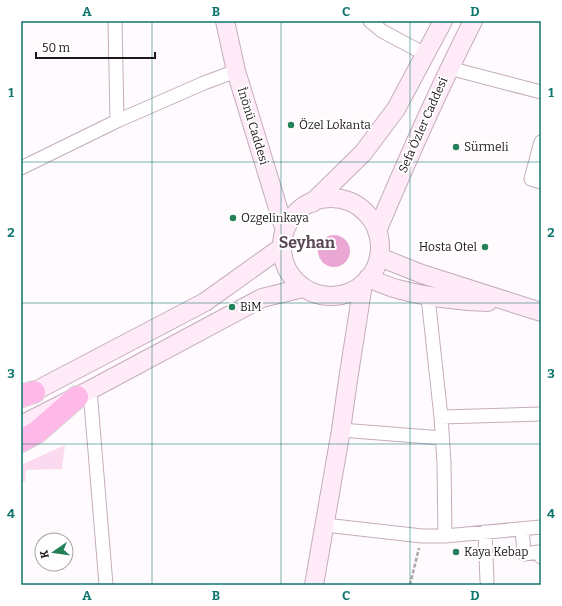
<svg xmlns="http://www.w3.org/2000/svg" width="562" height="606" font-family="Bitter,serif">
	<rect width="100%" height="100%" fill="#fffafd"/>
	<path fill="#fbdaf0" d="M65,445l-3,24 -36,1 -1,12h-4v-17z"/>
	<path fill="#eaa7d4" d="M318 251a16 16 0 1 1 32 0a16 16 0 1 1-32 0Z"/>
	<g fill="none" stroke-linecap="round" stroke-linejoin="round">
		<defs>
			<path id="street" d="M115,21l2,100
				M370,21l12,10 43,23
				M449,68l92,24
				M541,142l-10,37 10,3
				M21,168l96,-47 87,-38 32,-12
				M428,297l13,120 3,46 1,73
				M90,390l16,195
				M441,417l100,-3
				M341,430l101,8
				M325,525l97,11h23l96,-9
				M522,529l2,25 15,-2 2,5
				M485,532l2,49"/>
			<path id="secondary" d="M225,21l11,50 49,160
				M282 247a49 49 0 1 1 98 0a49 49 0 1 1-98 0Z
				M312,203l51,-50 33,-44 47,-88
				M377,231c30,-71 61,-141 96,-210
				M379,257l43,17 119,38
				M368,278c10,4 19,8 29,11 30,8 60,12 91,13
				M22,398l183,-96 77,-55
				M21,425l69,-35 172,-92 41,-10
				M314,585l27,-155 7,-50 15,-96"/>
			<path id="highway" d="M21,396l13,-4
				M21,441l16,-9 40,-35"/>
		</defs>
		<use href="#street" stroke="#c4adbc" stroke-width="15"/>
		<use href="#secondary" stroke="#c4adbc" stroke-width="20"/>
		<use href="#highway" stroke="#d7d5d6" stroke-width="24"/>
		<path stroke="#aca6aa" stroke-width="2.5" stroke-dasharray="4 2" stroke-linecap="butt" d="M410,585l9,-37"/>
		<use href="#street" stroke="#fff" stroke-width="13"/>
		<use href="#secondary" stroke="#ffeaf8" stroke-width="18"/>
		<use href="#highway" stroke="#ffb9e8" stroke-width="22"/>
	</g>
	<path fill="none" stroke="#0f766e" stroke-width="1" stroke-opacity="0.55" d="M152,21v564M281,21v564M410,21v564M21,162h520M21,303h520M21,444h520"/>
	<g fill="#248158" stroke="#fff" stroke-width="1.5">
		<circle cx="291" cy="125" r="4"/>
		<circle cx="456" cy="147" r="4"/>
		<circle cx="233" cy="218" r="4"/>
		<circle cx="485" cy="247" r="4"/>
		<circle cx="232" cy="307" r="4"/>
		<circle cx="456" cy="552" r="4"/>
	</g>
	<g text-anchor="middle" stroke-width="4" stroke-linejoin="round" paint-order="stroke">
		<g font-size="12" fill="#1f171c" stroke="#fff" text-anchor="start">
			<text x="299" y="129">Özel Lokanta</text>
			<text x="464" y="151">Sürmeli</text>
			<text x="241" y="222">Ozgelinkaya</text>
			<text x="477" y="251" text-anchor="end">Hosta Otel</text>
			<text x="240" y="311">BiM</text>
			<text x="464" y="556">Kaya Kebap</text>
		</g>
		<g font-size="12" fill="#1f171c" stroke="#fff">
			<text transform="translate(423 125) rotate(-66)" y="4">Sefa Özler Caddesi</text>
			<text transform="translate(253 126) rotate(73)" y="4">İnönü Caddesi</text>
		</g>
		<g font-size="16" font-weight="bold" fill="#5c4855" stroke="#fff">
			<text x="307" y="248">Seyhan</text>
		</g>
	</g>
	<rect width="562" height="606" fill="none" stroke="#ffffff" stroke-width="44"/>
	<g transform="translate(54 552) rotate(257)"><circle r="19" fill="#ffffff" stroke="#a5a2a4"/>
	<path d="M0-3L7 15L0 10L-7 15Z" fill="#248158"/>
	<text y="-6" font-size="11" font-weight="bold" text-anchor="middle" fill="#1f171c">K</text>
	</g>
	<path d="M36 52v6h119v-6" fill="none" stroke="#1f171c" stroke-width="2"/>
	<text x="42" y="52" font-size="12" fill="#1f171c" stroke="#ffffff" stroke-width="3" paint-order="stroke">50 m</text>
	<rect x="22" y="22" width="518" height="562" fill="none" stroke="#0f766e" stroke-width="1.5"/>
	<g font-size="13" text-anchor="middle" font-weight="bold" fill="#0f766e">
		<text x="87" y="16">A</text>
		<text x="216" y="16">B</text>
		<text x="346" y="16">C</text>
		<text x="475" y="16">D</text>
		<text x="11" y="97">1</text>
		<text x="551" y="97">1</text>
		<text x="11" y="237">2</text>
		<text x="551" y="237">2</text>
		<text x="11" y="378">3</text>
		<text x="551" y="378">3</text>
		<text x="11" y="518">4</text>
		<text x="551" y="518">4</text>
		<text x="87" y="600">A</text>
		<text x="216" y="600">B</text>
		<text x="346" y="600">C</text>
		<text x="475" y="600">D</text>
	</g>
</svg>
